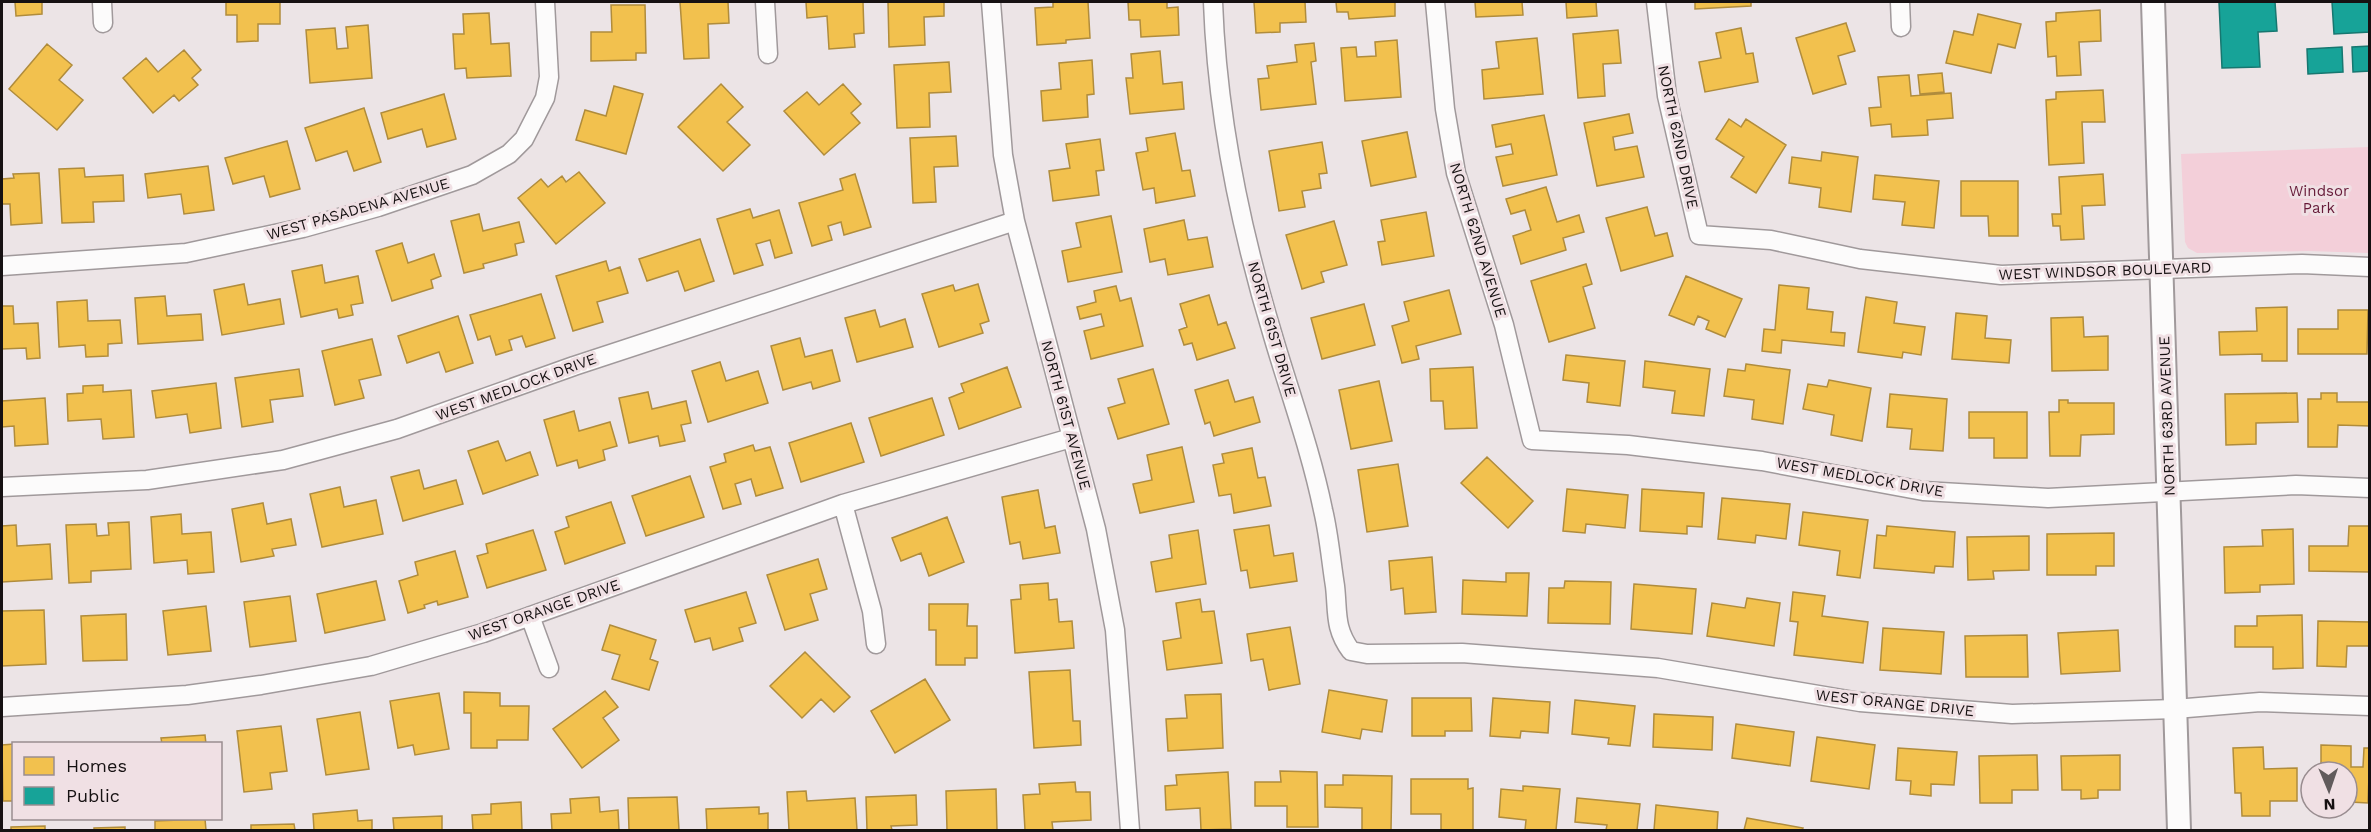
<svg xmlns="http://www.w3.org/2000/svg" width="2371" height="832" font-family="'Work Sans',sans-serif">
	<rect width="100%" height="100%" fill="#ece4e6"/>
	<path fill="#f3cfd9" d="M2369,147v106l-61,-2 -111,2 -9,-5 -3,-6 -4,-88z"/>
	<path fill="#f2c14e" stroke="#b08c3c" stroke-width="1.5" d="M15,2h27v12l-26,2z
		M226,2h54v22h-22v17l-21,1v-27h-11z
		M680,2h48l1,21 -21,1 1,34 -25,1z
		M806,2h57l1,31 -10,1 1,13 -26,2 -2,-33 -20,2z
		M888,2h56v14l-20,1 1,28 -36,2z
		M1053,2h35l2,36 -24,2v3l-29,2 -2,-37 18,-1z
		M1128,2h39v6l11,-1 1,28 -38,2 -1,-17h-11z
		M1254,2h51l1,20 -26,1v9l-24,1z
		M1336,2h59v14l-46,3 -1,-7h-11z
		M1475,2h47l1,13 -47,2z
		M1566,2h30l1,14 -30,2z
		M1695,2h56v4l-56,3z
		M611,5h34l1,48h-10v7l-45,1v-29h21z
		M2100,10l1,31 -22,1 2,33 -24,1 -1,-20 -8,1 -2,-35 10,-1v-8z
		M489,13l2,31 18,-1 2,33 -44,2 -1,-10 -11,1 -2,-35h11l-1,-20z
		M1978,14l43,10 -6,24 -17,-4 -7,29 -45,-10 8,-32 19,4z
		M1846,23l9,28 -17,5 8,28 -33,10 -17,-56z
		M368,25l4,53 -62,5 -4,-53 29,-2 2,21 11,-1 -2,-21z
		M1741,28l5,26 7,-1 5,29 -53,10 -6,-30 22,-4 -5,-25z
		M1618,30l3,33 -18,1 2,32 -27,2 -5,-64z
		M1537,38l6,56 -59,5 -2,-29 17,-2 -3,-26z
		M1397,40l4,57 -56,4 -4,-53 15,-1 1,10 19,-1 -1,-14z
		M1314,43l2,18 -5,1 5,42 -55,6 -3,-31 11,-1 -2,-12 30,-4 -2,-17z
		M47,44l25,21 -13,15 24,20 -26,30 -48,-41z
		M184,50l17,20 -9,8 6,7 -19,16 -5,-6 -21,18 -30,-35 23,-20 12,14z
		M1160,51l3,33 19,-2 2,27 -54,5 -4,-36h7l-2,-24z
		M1092,60l2,34 -7,1 1,22 -45,4 -2,-30 20,-2 -2,-26z
		M949,62l2,30 -22,1 1,34 -33,1 -3,-63z
		M1942,73l2,19 -24,2 -2,-19z
		M1909,75l2,21 40,-3 2,25 -26,2 1,15 -36,2 -1,-13 -20,2 -2,-18 12,-1 -3,-30z
		M721,84l22,23 -16,15 23,23 -27,26 -45,-44z
		M843,84l18,20 -10,9 9,10 -36,32 -40,-44 23,-19 12,13z
		M614,86l29,8 -17,60 -50,-14 9,-30 21,6z
		M2103,90l2,32h-23l2,41 -35,2 -3,-65 10,-1v-7z
		M444,94l12,45 -29,8 -5,-18 -34,10 -7,-26z
		M364,108l17,54 -27,9 -7,-20 -31,10 -11,-33z
		M1629,114l4,19 -20,4 2,13 22,-4 7,31 -47,9 -13,-63z
		M1544,115l13,60 -54,11 -7,-29 17,-3 -2,-10 -15,3 -4,-22z
		M1729,119l12,8 5,-8 40,26 -30,48 -25,-16 13,-20 -28,-18z
		M1407,132l9,45 -45,9 -9,-45z
		M1175,133l7,38 8,-1 5,26 -39,7 -2,-15 -11,2 -7,-37 12,-2 -2,-13z
		M956,136l2,30 -24,1 2,35 -23,1 -3,-65z
		M1100,139l4,31 -8,1 3,24 -46,6 -4,-30 21,-3 -4,-24z
		M287,141l13,48 -30,8 -6,-21 -31,8 -8,-26z
		M1322,142l5,31 -8,1 2,14 -19,3 3,16 -26,4 -10,-60z
		M1822,152l36,5 -7,55 -32,-5 2,-19 -32,-5 3,-26 29,4z
		M208,166l6,44 -30,4 -3,-20 -33,4 -3,-24z
		M84,168l1,9 38,-2 1,26 -31,1 1,20 -32,1 -3,-54z
		M579,172l26,31 -49,41 -38,-46 23,-19 7,8 14,-11 4,6z
		M39,173l3,50 -31,2 -1,-21h-8v-25l12,-1 -1,-4z
		M855,174l16,53 -27,8 -3,-13 -13,4 4,14 -20,6 -13,-43 44,-13 -3,-11z
		M2103,174l2,31 -23,1 2,33 -23,1 -1,-14h-7l-1,-12h9l-2,-37z
		M1875,175l64,6 -5,47 -32,-3 3,-23 -32,-3z
		M1961,181h57v55h-29l-1,-20h-27z
		M1546,187l11,35 22,-7 5,17 -21,6 3,12 -45,14 -8,-28 18,-6 -6,-20 -14,4 -5,-15z
		M1647,207l8,29 12,-3 6,23 -52,15 -15,-53z
		M750,209l3,9 26,-8 13,43 -17,5 -5,-18 -14,4 7,21 -29,9 -17,-55z
		M1426,212l8,44 -52,9 -4,-23 7,-1 -4,-21z
		M479,214l4,17 36,-9 5,20 -9,2 2,11 -34,9 1,4 -20,5 -13,-52z
		M1111,216l11,56 -54,10 -6,-31 19,-4 -5,-24z
		M1184,220l4,20 19,-3 6,30 -45,8 -3,-16 -15,3 -6,-33z
		M1334,221l13,44 -26,7 3,10 -22,7 -16,-54z
		M700,239l14,42 -29,10 -7,-20 -31,10 -8,-22z
		M402,243l6,20 26,-9 7,22 -10,4 2,8 -41,13 -16,-50z
		M606,261l3,10 11,-4 8,26 -31,9 6,20 -30,9 -17,-55z
		M1586,264l6,20 -9,3 12,41 -46,14 -18,-61z
		M322,265l3,18 33,-7 5,27 -12,2 2,10 -14,3 -2,-9 -36,8 -9,-46z
		M1686,276l56,23 -17,38 -19,-8 3,-8 -11,-5 -4,9 -25,-10z
		M244,284l4,21 32,-6 4,25 -62,11 -8,-45z
		M978,284l11,37 -9,3 3,9 -44,14 -17,-53 31,-9 2,6z
		M1779,285l30,3 -2,21 26,3 -2,20 14,1 -1,13 -62,-6 -1,13 -19,-2 2,-22 11,1z
		M1116,286l4,15 11,-3 12,48 -52,13 -7,-28 20,-5 -3,-12 -21,5 -3,-12 19,-5 -2,-11z
		M1449,290l12,44 -45,12 3,13 -17,4 -10,-37 17,-5 -5,-19z
		M541,294l14,44 -29,9 -4,-11 -13,4 3,10 -16,5 -6,-19 -12,4 -8,-25z
		M1209,295l9,30 8,-3 9,26 -38,12 -5,-17 -8,2 -5,-15 8,-3 -7,-23z
		M165,296l2,20 34,-2 2,26 -65,4 -3,-46z
		M1866,297l31,5 -3,21 31,4 -4,28 -18,-3 -1,6 -44,-6z
		M87,300l1,21 32,-1 2,23 -14,1v12l-22,1 -1,-12 -26,2 -2,-45z
		M1364,304l11,41 -53,14 -11,-41z
		M2,306h11l1,18 24,-1 2,35 -13,1 -1,-11 -24,1z
		M2287,307v54h-25v-7l-42,1 -1,-23 38,-1 -1,-23z
		M875,310l5,17 25,-8 8,28 -56,15 -12,-44z
		M2338,310h30l-1,44h-69v-25h40z
		M1956,313l31,3 -2,22 26,2 -2,23 -57,-4z
		M458,316l15,47 -27,9 -7,-20 -32,11 -9,-27z
		M2083,317l1,20 24,-1v34l-56,1 -1,-53z
		M800,338l5,19 27,-7 8,31 -27,8 -2,-7 -28,8 -12,-44z
		M372,339l9,36 -22,5 5,18 -29,7 -13,-54z
		M1566,355l59,6 -5,45 -33,-4 2,-19 -26,-3z
		M1645,361l65,8 -6,47 -32,-3 3,-22 -32,-4z
		M720,362l6,19 32,-10 10,32 -60,19 -16,-51z
		M1746,364l44,6 -7,54 -31,-5 2,-19 -30,-4 4,-27 17,2z
		M1007,367l14,40 -62,22 -10,-31 15,-6 -3,-8z
		M1473,367l4,61 -32,1 -2,-28h-12l-1,-32z
		M299,369l4,27 -33,4 3,22 -31,5 -7,-49z
		M1153,369l16,55 -51,15 -10,-31 17,-5 -7,-24z
		M1228,380l7,22 18,-5 7,25 -46,14 -4,-14 -5,2 -10,-34z
		M1829,380l42,8 -9,53 -31,-6 3,-20 -31,-6 5,-25 19,3z
		M1379,381l13,60 -41,8 -12,-59z
		M216,383l5,45 -31,5 -3,-19 -31,4 -4,-27z
		M103,385v7l28,-2 3,47 -31,2 -2,-20 -33,2 -1,-27 16,-1v-7z
		M648,392l4,17 34,-8 5,22 -10,2 4,16 -25,5 -2,-10 -29,7 -10,-45z
		M2297,393l1,29 -42,1v21l-30,1 -1,-51z
		M2321,393h16v9h33v24l-32,-1 -1,22h-29v-48h13z
		M1890,394l57,5 -4,52 -33,-2 2,-20 -25,-2z
		M45,398l3,46 -33,2 -1,-20 -12,1v-26z
		M932,398l12,37 -63,21 -12,-38z
		M2059,400h9v3h46v31l-33,1 -1,21h-30l-1,-44h10z
		M574,411l5,20 31,-9 7,24 -14,4 2,10 -26,8 -2,-8 -20,6 -13,-46z
		M1969,412h58v46h-33v-20h-25z
		M851,423l13,39 -63,20 -12,-39z
		M498,441l8,20 24,-9 8,23 -55,19 -15,-43z
		M753,445l2,6 15,-4 13,41 -27,8 -5,-17 -16,5 6,20 -18,5 -13,-42 16,-5 -2,-8z
		M1182,447l12,55 -54,11 -7,-29 19,-4 -5,-25z
		M1252,448l6,30 7,-1 6,29 -37,7 -3,-19 -12,2 -6,-31 11,-2 -2,-9z
		M1487,457l46,44 -25,27 -47,-45z
		M1398,464l10,62 -41,6 -9,-62z
		M419,470l5,19 32,-9 7,24 -60,17 -12,-44z
		M690,476l14,41 -58,19 -14,-40z
		M340,487l4,20 32,-7 7,34 -61,13 -12,-53z
		M1567,489l61,6 -3,33 -39,-4 -1,9 -22,-2z
		M1642,489l62,4 -2,34 -15,-1v8l-47,-3z
		M1038,490l7,38 10,-2 5,27 -37,6 -3,-17 -10,2 -8,-47z
		M1722,498l68,6 -4,35 -30,-4 -1,8 -37,-4z
		M611,502l14,41 -60,21 -10,-32 14,-5 -3,-10z
		M263,503l4,21 24,-5 5,26 -24,4 2,7 -33,6 -9,-53z
		M1803,512l65,8 -8,58 -23,-3 3,-24 -41,-6z
		M181,514l1,20 29,-2 3,40 -26,2 -1,-14 -33,3 -3,-46z
		M947,517l17,45 -35,14 -8,-23 -20,8 -9,-23z
		M129,522l2,47 -40,2v11l-22,1 -3,-58 30,-1 1,12 12,-1 -1,-12z
		M16,525l1,21 33,-2 2,35 -50,3v-56z
		M1269,525l5,31 19,-3 4,28 -47,7 -3,-18 -6,1 -7,-41z
		M1887,526l68,6 -2,35 -18,-1 -1,7 -60,-5 3,-33 9,1z
		M2349,526h21v46l-61,-1v-25h39z
		M2293,529l1,55 -34,1v7l-35,1 -1,-46 39,-1 -1,-16z
		M533,530l13,40 -59,18 -10,-32 11,-3 -2,-9z
		M1198,530l8,54 -50,8 -5,-30 21,-4 -3,-23z
		M2114,533v33h-18v9h-49v-41z
		M2029,536v34l-36,1 1,8 -26,1 -1,-43z
		M455,551l13,46 -30,8 -1,-4 -13,4 1,3 -17,5 -9,-32 19,-6 -3,-13z
		M1432,557l4,55 -31,2 -2,-26 -12,2 -2,-29z
		M818,559l9,30 -17,5 8,26 -33,10 -18,-55z
		M1506,573h23l-2,43 -65,-2 1,-34 43,2z
		M376,581l9,39 -60,13 -8,-39z
		M1565,581l46,1 -1,42 -62,-1 1,-35h15z
		M1048,583l1,17 8,-1 2,23 13,-1 2,27 -59,5 -4,-53 10,-1 -1,-14z
		M1634,584l62,5 -4,45 -61,-5z
		M746,592l10,31 -17,5 4,13 -30,9 -3,-12 -15,4 -10,-32z
		M1793,592l32,4 -3,20 46,6 -5,41 -69,-8 4,-33 -8,-1z
		M290,596l6,45 -46,6 -6,-45z
		M1747,598l33,5 -6,43 -67,-10 5,-33 33,5z
		M1200,599l2,13 12,-1 8,52 -55,7 -4,-29 18,-3 -5,-35z
		M929,604h39l-1,22h10v32h-12v7h-29v-35h-7z
		M206,606l5,45 -43,4 -5,-44z
		M44,610l2,54 -44,2v-55z
		M126,614l1,46 -44,1 -2,-45z
		M2302,615l1,53 -30,1v-22h-38v-21h22v-10z
		M2318,621l52,1v24h-23l-1,21 -29,-1z
		M610,625l46,15 -6,19 8,3 -9,28 -37,-11 8,-24 -18,-5z
		M1290,627l10,57 -31,6 -6,-31 -12,2 -4,-27z
		M1883,628l61,4 -3,42 -61,-4z
		M2118,630l2,41 -59,3 -3,-41z
		M2027,635l1,42h-62l-1,-41z
		M805,652l45,45 -16,15 -13,-13 -19,19 -32,-32z
		M1070,670l3,51h7l1,24 -47,3 -5,-76z
		M925,679l25,41 -55,33 -24,-42z
		M1329,690l58,10 -5,32 -20,-3 -2,10 -38,-7z
		M605,691l13,16 -15,11 16,22 -37,28 -29,-39z
		M464,692l36,1v13h29l-1,34h-31v8h-26v-35h-7z
		M439,693l10,56 -34,6 -2,-10 -15,3 -8,-47z
		M1221,694l2,54 -55,3 -2,-32 21,-1 -2,-23z
		M1412,698h59l1,33h-27v5h-33z
		M1493,698l57,4 -2,31 -27,-2 -1,7 -30,-2z
		M1575,700l60,6 -5,40 -22,-2 1,-6 -37,-4z
		M360,712l9,57 -43,6 -9,-56z
		M1654,714l59,3 -1,33 -59,-3z
		M1736,724l58,8 -4,34 -58,-8z
		M281,726l6,45 -17,2 2,16 -28,3 -7,-61z
		M205,735l1,9h-44l-1,-6z
		M1817,737l58,8 -6,44 -58,-8z
		M14,744v57h-11l-1,-56z
		M2321,745l30,1v21h12l1,-19h6l-2,55 -18,-1 -3,-30h-26z
		M2263,747l1,22 33,-1v33h-27v15h-28l-1,-23h-6l-2,-45z
		M1898,748l59,4 -3,33 -23,-1v12l-21,-2 1,-13 -15,-1z
		M2037,755l1,35h-26v13h-32l-1,-47z
		M2120,755v35h-22v8l-17,1v-9h-19l-1,-34z
		M1280,771l37,1 1,55h-31v-21h-32v-24h26z
		M1228,772l3,57 -30,1 -1,-22 -34,2 -1,-24 12,-1 -1,-10z
		M1343,775l49,1 -1,54h-29v-22l-37,-1v-22h18z
		M1411,779h57v10l5,-1v42h-32v-16h-30z
		M1075,782l1,10h14l1,28 -39,2 1,8h-28l-2,-35 17,-1 -1,-10z
		M1523,786l37,3 -4,41h-31l1,-10 -27,-3 2,-28 22,2z
		M996,789l1,41h-50l-1,-39z
		M806,791l1,10 48,-3 2,32h-68l-2,-38z
		M916,795l1,30 -26,1 1,4h-25l-1,-33z
		M599,797l1,15 18,-2 1,20h-67l-1,-16 20,-1 -1,-14z
		M677,797l2,33h-50l-1,-32z
		M1577,798l63,6 -3,26h-31l1,-5 -32,-3z
		M521,802l1,28h-49l-1,-15 19,-1v-10z
		M1656,805l62,7 -1,18h-63z
		M759,807v7l9,-1v17h-61l-1,-21z
		M357,810l1,11 14,-1v10h-58l-1,-16z
		M442,816v14h-48l-1,-12z
		M1747,818l56,10 -1,2h-58z
		M205,819l1,11h-51v-9z
		M294,824l1,6h-44v-5z
		M45,826v4h-34v-3z
		M125,827v3h-31v-2z"/>
	<path fill="#17a398" stroke="#177770" stroke-width="1.5" d="M2219,2h56l2,29 -19,1 2,35 -38,1z
		M2332,2h38v30l-36,2z
		M2370,46v25l-17,1 -1,-25z
		M2342,47l1,25 -35,2 -1,-25z"/>
	<g fill="none" stroke-linecap="round" stroke-linejoin="round">
		<defs>
			<path id="minor" d="M102,2l1,21
				M765,2l3,52
				M991,2l12,153 12,66 81,308 19,101 15,200
				M1213,2c4,113 27,225 60,334 17,58 38,115 50,174 6,25 8,51 12,76 3,26 -1,42 16,65l16,3 95,-1 196,15 202,34 152,12 163,-5 85,-7 110,4
				M1435,2l10,107 11,64 48,152 28,115 96,5 134,16 161,30 125,7 248,-13 74,3
				M1656,2l11,94 32,139 72,5 89,19 141,16 301,-11 68,3
				M1900,2l1,25
				M2,266l184,-13 117,-25 75,-21 94,-32 37,-21 15,-15 21,-41 4,-21 -4,-75
				M2,487l145,-7 136,-20 114,-31 177,-63 441,-145
				M843,504l29,107 4,33
				M530,616l19,52
				M2,707l185,-12 74,-10 110,-19 112,-33 360,-129 228,-66"/>
			<path id="tertiary" d="M2153,2l26,828"/>
		</defs>
		<use href="#minor" stroke="#a0999b" stroke-width="21"/>
		<use href="#tertiary" stroke="#a0999b" stroke-width="26"/>
		<use href="#minor" stroke="#fcfbfb" stroke-width="18"/>
		<use href="#tertiary" stroke="#fcfbfb" stroke-width="22"/>
	</g>
	<g text-anchor="middle" stroke-width="6" stroke-linejoin="round" paint-order="stroke">
		<g font-size="15" fill="#161112" stroke="#f0e0e4">
			<text transform="translate(1678 137) rotate(78)" y="5">NORTH 62ND DRIVE</text>
			<text transform="translate(358 209) rotate(-16)" y="5">WEST PASADENA AVENUE</text>
			<text transform="translate(1478 240) rotate(73)" y="5">NORTH 62ND AVENUE</text>
			<text transform="translate(2105 271) rotate(-2)" y="5">WEST WINDSOR BOULEVARD</text>
			<text transform="translate(1272 329) rotate(74)" y="5">NORTH 61ST DRIVE</text>
			<text transform="translate(516 387) rotate(-20)" y="5">WEST MEDLOCK DRIVE</text>
			<text transform="translate(1066 415) rotate(75)" y="5">NORTH 61ST AVENUE</text>
			<text transform="translate(2167 416) rotate(-92)" y="5">NORTH 63RD AVENUE</text>
			<text transform="translate(1860 477) rotate(10)" y="5">WEST MEDLOCK DRIVE</text>
			<text transform="translate(544 610) rotate(-19)" y="5">WEST ORANGE DRIVE</text>
			<text transform="translate(1895 703) rotate(6)" y="5">WEST ORANGE DRIVE</text>
		</g>
		<g font-size="15" fill="#661b39" stroke="#f0e0e4">
			<text x="2319" y="196">Windsor<tspan x="2319" dy="17">Park</tspan></text>
		</g>
	</g>
	<rect width="2371" height="832" fill="none" stroke="#161112" stroke-width="6"/>
	<rect x="12" y="742" width="210" height="78" fill="#f0e0e4" stroke="#998d90" stroke-width="1.5"/>
	<rect x="24" y="757" width="30" height="18" fill="#f2c14e" stroke="#998d90" stroke-width="1.5"/>
	<text x="66" y="772" font-size="18" fill="#161112">Homes</text>
	<rect x="24" y="787" width="30" height="18" fill="#17a398" stroke="#998d90" stroke-width="1.5"/>
	<text x="66" y="802" font-size="18" fill="#161112">Public</text>
	<g transform="translate(2329 790) rotate(178)"><circle r="28" fill="#f0e0e4" stroke="#998d90" stroke-width="1.5"/>
	<path d="M0-4.5L10 22L0 15L-10 22Z" fill="#615b5c"/>
	<text y="-9" font-size="16" font-weight="bold" text-anchor="middle" fill="#161112">N</text>
	</g>
</svg>
